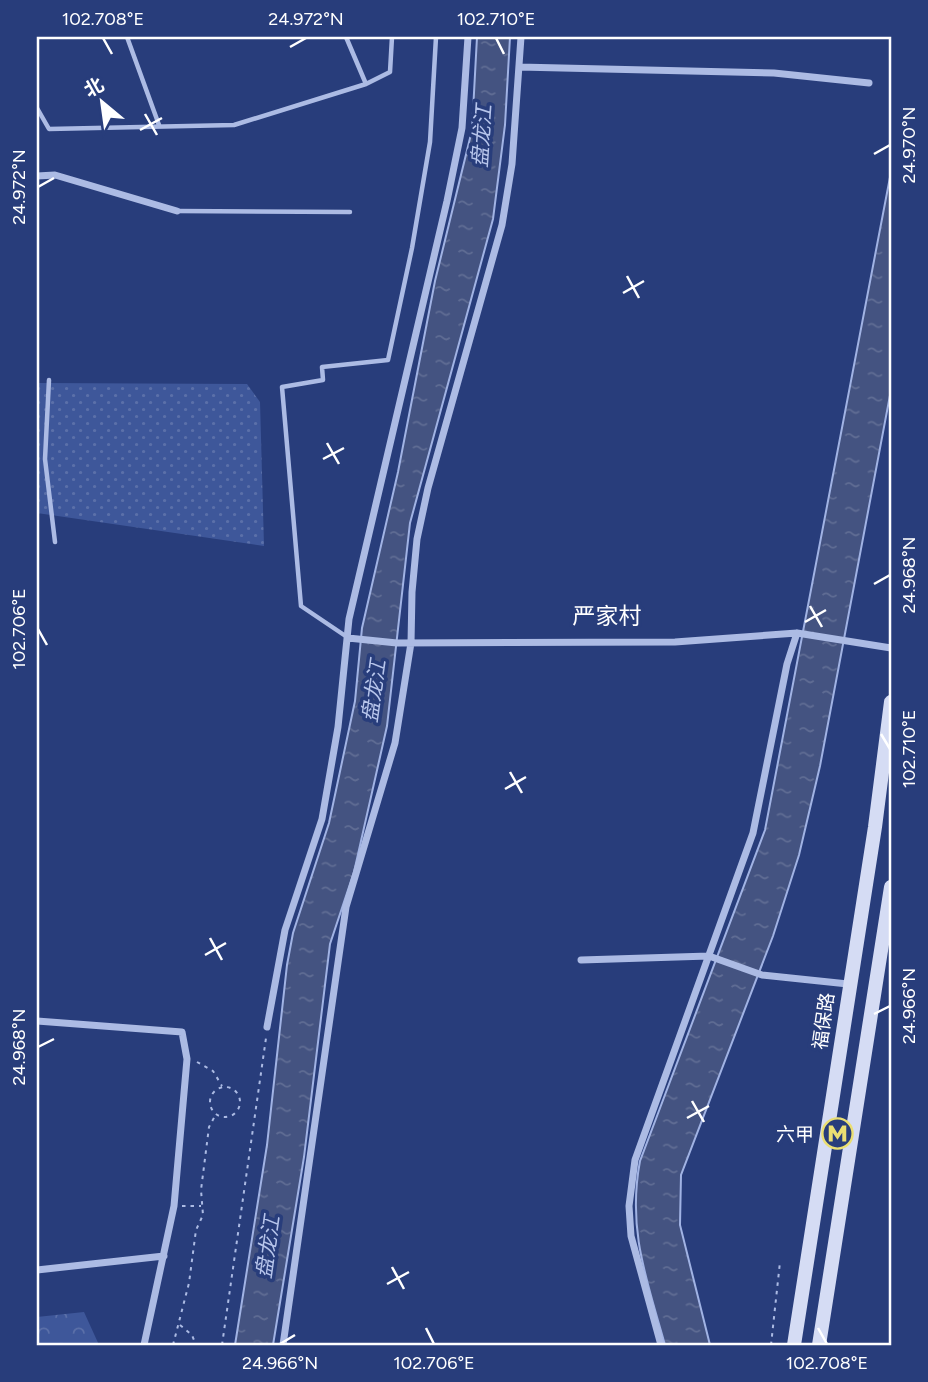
<svg xmlns="http://www.w3.org/2000/svg" width="928" height="1382" font-family="Figtree,'Noto Sans SC',sans-serif">
	<defs>
		<pattern id="grass-dots" width="8" height="8" patternUnits="userSpaceOnUse" patternTransform="scale(1.75)"><rect width="8" height="8" fill="#3e579a"/><path d="M2 2h.1M6 6h.1" fill="none" stroke="#5b70a9" stroke-width="1.8" stroke-linecap="round"/></pattern>
		<pattern id="forest-crowns" width="20" height="18" patternUnits="userSpaceOnUse" patternTransform="scale(1.75)"><rect width="20" height="18" fill="#3e579a"/><path d="M2 6a3 3 0 1 1 6 0M12 15a3 3 0 1 1 6 0" fill="none" stroke="#5b70a9"/></pattern>
		<pattern id="water-ripples" width="26" height="14" patternUnits="userSpaceOnUse" patternTransform="scale(1.75)"><rect width="26" height="14" fill="#445381"/><path d="M2 4q2-2 4 0t4 0M15 11q2-2 4 0t4 0" fill="none" stroke="#606d94"/></pattern>
	</defs>
	<rect width="100%" height="100%" fill="#283d7b"/>
	<path fill="url(#grass-dots)" d="M37,383l210,1 13,18 4,144 -227,-33z"/>
	<path fill="url(#forest-crowns)" d="M84,1312l15,33h-62v-28z"/>
	<path fill="url(#water-ripples)" stroke="#a1b3e4" stroke-width="2" d="M477,37h33l-5,88 -12,94 -83,304 -23,203 -33,146 -24,72 -26,213 -31,188h-38l32,-200 20,-180 6,-32 36,-110 26,-122 7,-73 36,-156 37,-191 37,-151z
		M891,172v218l-71,376 -21,89 -26,81 -92,239 -1,50 30,120h-45c-18,-65 -38,-115 -25,-184l125,-331z"/>
	<g fill="none" stroke-linecap="round" stroke-linejoin="round">
		<path stroke="#acbbe4" stroke-width="2" stroke-dasharray="3.5 5" stroke-linecap="butt" d="M197,1062l16,9 9,15
			M210 1102a15 15 0 1 1 30 0a15 15 0 1 1-30 0Z
			M182,1206h19
			M180,1325l12,10 4,10
			M173,1345l16,-62 7,-53 7,-15 -2,-25 8,-63 7,-13
			M222,1345l44,-307
			M771,1345l9,-83"/>
		<path stroke="#acbbe4" stroke-width="4.5" d="M127,37l32,88
			M346,37l20,47
			M37,108l12,21 185,-4 132,-41 24,-12 2,-35
			M177,211l173,1
			M49,380l-4,79 10,83
			M347,637l-46,-31 -19,-219 41,-7 -1,-13 66,-7 24,-112 18,-106 6,-105"/>
		<path stroke="#acbbe4" stroke-width="7" d="M519,67l255,6 95,10
			M37,176l18,-1 122,36
			M348,638l49,5 278,-1 122,-9 94,15
			M581,960l128,-4 53,19 86,9
			M37,1021l145,11 5,27 -13,147 -30,139
			M267,1027l18,-97 37,-111 16,-92 11,-108 98,-418 15,-73 6,-91
			M37,1270l127,-14
			M283,1345l63,-438 49,-164 16,-100 1,-51 5,-53 11,-51 74,-263 10,-61 9,-127
			M661,1345l-30,-109 -2,-30 6,-46 118,-327 34,-169 10,-31"/>
		<path stroke="#d5dcf4" stroke-width="14" d="M794,1345l81,-518 16,-125
			M819,1345l72,-458"/>
	</g>
	<path fill="none" stroke="#fff" stroke-width="2.5" d="M103,38l9,16M496,38l8,16M290,47l16,-9M145,114l12,21M140,130l22,-12M874,154l16,-9M38,187l16,-9M627,276l12,22M623,293l21,-12M327,443l12,21M323,459l21,-11M874,584l16,-9M810,606l12,21M805,622l21,-12M38,629l9,16M881,734l9,15M510,772l12,21M505,789l21,-12M210,938l12,22M205,955l21,-12M874,1014l16,-8M38,1047l16,-8M692,1101l12,21M687,1118l22,-12M392,1267l12,22M387,1284l22,-12M426,1328l8,16M818,1328l9,16M280,1344l15,-9"/>
	<defs>
		<symbol id="metro-ring" viewBox="-11 -11 22 22"><circle r="9.5" fill="#283d7b" stroke="#ebdf72" stroke-width="1.5"/><path d="M-5.5 5V-5H-3L0 0L3-5H5.5V5H3V-.5L0 4L-3-.5V5Z" fill="#ebdf72"/></symbol>
	</defs>
	<g fill-rule="evenodd">
		<use href="#metro-ring" x="820" y="1116" width="35" height="35"/>
	</g>
	<g text-anchor="middle" stroke-width="7" stroke-linejoin="round" paint-order="stroke">
		<g font-size="19" fill="#fff" stroke="#283d7b">
			<text transform="translate(823 1021) rotate(-82)" y="7">福保路</text>
		</g>
		<g font-size="19" fill="#fff" stroke="#283d7b" text-anchor="end">
			<text x="814" y="1141">六甲</text>
		</g>
		<g font-size="21" font-style="italic" fill="#b7c5eb" stroke="#283d7b">
			<text transform="translate(482 136) rotate(-86)" y="7">盘龙江</text>
			<text transform="translate(374 691) rotate(-82)" y="7">盘龙江</text>
			<text transform="translate(268 1247) rotate(-82)" y="7">盘龙江</text>
		</g>
		<g font-size="23" fill="#fff" stroke="#283d7b">
			<text x="607" y="624">严家村</text>
		</g>
	</g>
	<rect width="928" height="1382" fill="none" stroke="#283d7b" stroke-width="77"/>
	<g transform="translate(102 102) rotate(331)" stroke="#283d7b" stroke-width="5" paint-order="stroke">
	<path d="M0-5L12 26L0 18L-12 26Z" fill="#ffffff"/>
	<text y="-10" font-size="19" font-weight="bold" text-anchor="middle" fill="#ffffff">北</text>
	</g>
	<rect x="38" y="38" width="852" height="1306" fill="none" stroke="#fff" stroke-width="2.5"/>
	<g font-size="18" text-anchor="middle" fill="#fff">
		<text x="103" y="25">102.708°E</text>
		<text x="306" y="25">24.972°N</text>
		<text x="496" y="25">102.710°E</text>
		<text transform="translate(909 145) rotate(-90)" y="6">24.970°N</text>
		<text transform="translate(19 187) rotate(-90)" y="6">24.972°N</text>
		<text transform="translate(909 575) rotate(-90)" y="6">24.968°N</text>
		<text transform="translate(19 629) rotate(-90)" y="6">102.706°E</text>
		<text transform="translate(909 749) rotate(-90)" y="6">102.710°E</text>
		<text transform="translate(909 1006) rotate(-90)" y="6">24.966°N</text>
		<text transform="translate(19 1047) rotate(-90)" y="6">24.968°N</text>
		<text x="280" y="1369">24.966°N</text>
		<text x="434" y="1369">102.706°E</text>
		<text x="827" y="1369">102.708°E</text>
	</g>
</svg>
